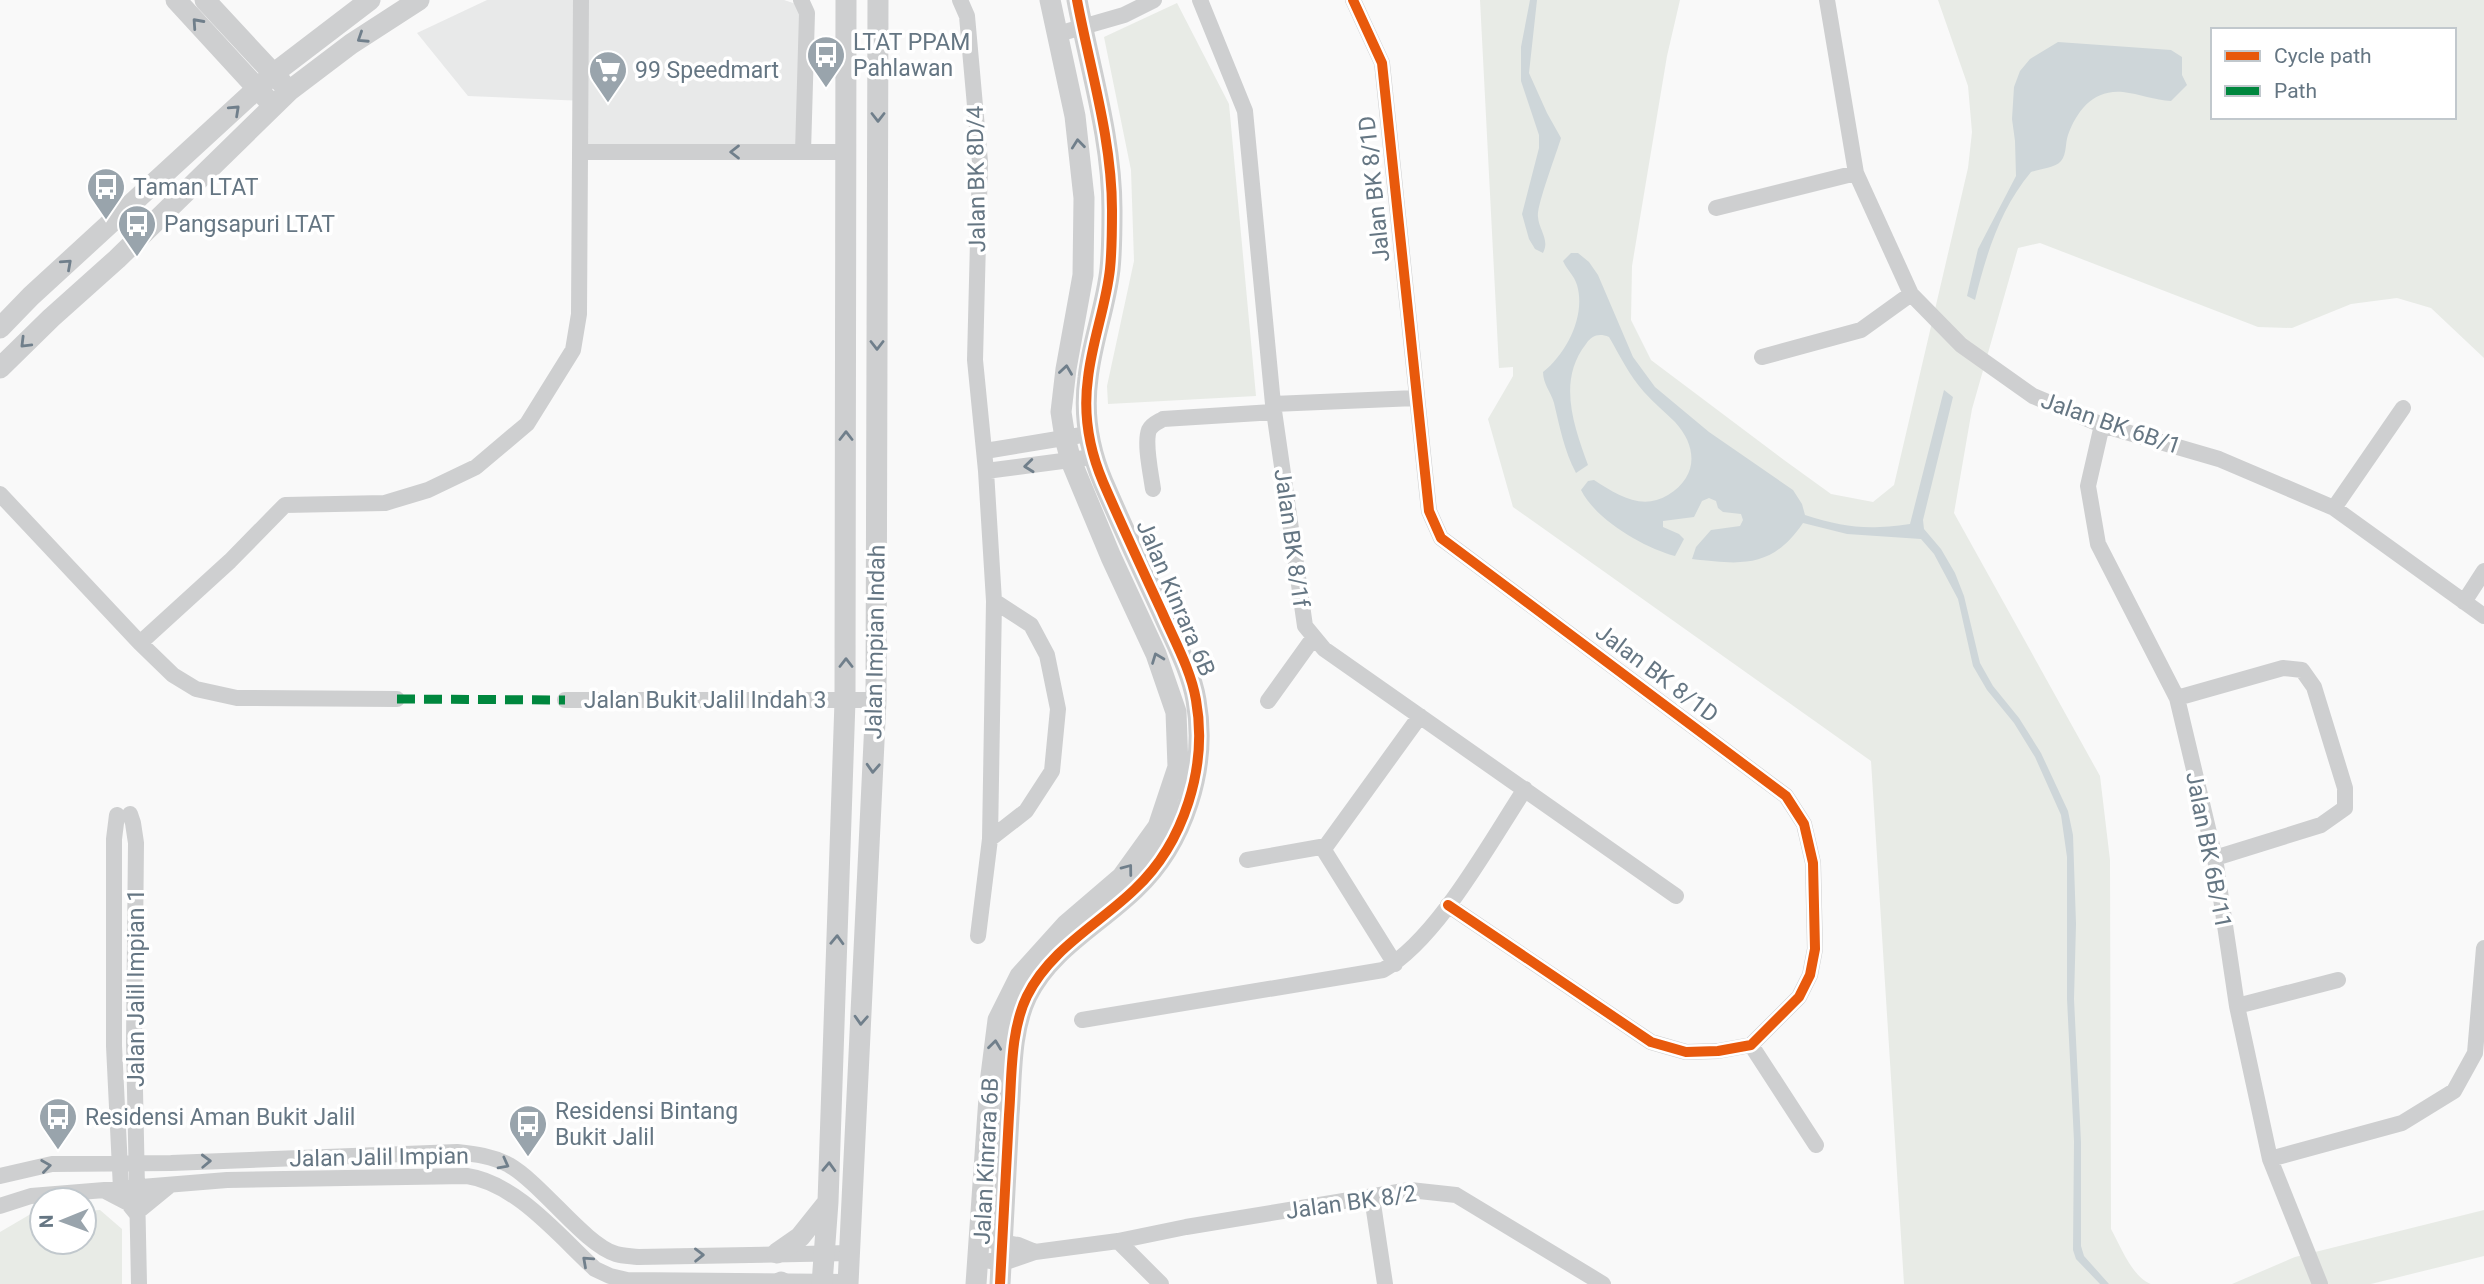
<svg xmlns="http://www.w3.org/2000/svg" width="2484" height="1284" font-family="Roboto,sans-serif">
	<rect width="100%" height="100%" fill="#f9f9f9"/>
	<path fill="#e8e9e9" d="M487,0h297l12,4 4,12 -1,131h-213l-1,-46 -117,-5 -51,-63z"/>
	<path fill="#e8ebe6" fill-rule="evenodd" d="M1480,0h200l-13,56 -35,210 -1,54 20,40 133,100 47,34 42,8 21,-17 74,-317 4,-36 -4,-46 -30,-86h546v358l-53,-50 -34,-10 -46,6 -59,24 -34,-1 -218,-84 -22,5 -46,161 -18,104 146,263 10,84 1,369c10,18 21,48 40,55h-247l-33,-523 -358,-254 -25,-88 25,-43v-9l-14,1zM2213,30h241v87h-241z
		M1177,3l52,101 27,292 -148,8 -1,-18 27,-125 -3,-91 -27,-133z
		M100,1210l22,19v55h-122v-52l29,-17 13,-1v28h42v-31z
		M2484,1210v46l-113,28h-139l63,-27z"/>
	<path fill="#ced6d9" d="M1530,0h7l-8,73 18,40 14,25c-4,14 -25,69 -23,79 1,13 12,23 5,36l-8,-4 -6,-10 -7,-25 17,-66v-13l-18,-54v-34z
		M2058,42l113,8 11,7v18l5,10 -16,16c-16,-1 -32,-7 -48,-9 -29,-3 -46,18 -55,43 -3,8 -1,19 -7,26 -5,7 -22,8 -30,11 -31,37 -45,83 -56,128l-8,-4 11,-47 38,-73 -1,-35 -3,-22 2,-32 6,-16 10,-12z
		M1571,253h7l11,9 9,13 35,82 22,30 54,45 84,58 9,14 3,11c41,13 62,15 105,9l34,-134 9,7 -30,123 1,9 17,20 14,24 9,23 16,67 13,23 26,32 22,35 27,58 5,24 3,89 -2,75 7,143v104l3,10 25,28h-9l-24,-25 -3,-9 1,-109 -7,-142v-142l-6,-42 -26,-58 -21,-34 -27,-33 -14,-24 -15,-67 -24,-45 -13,-15 -74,-5 -44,-11c-31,45 -59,42 -111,36l4,-12 15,-17 29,-4 3,-6 -2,-6 -18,-2 -5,-4 -2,-7 -7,-3 -7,3 -8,16 -31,4v6l16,7 5,5 -9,17c-31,-8 -80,-37 -94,-66l7,-9 6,-1c23,15 48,31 74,15 30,-18 30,-48 7,-73 -10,-10 -21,-19 -31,-30 -15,-17 -24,-36 -35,-55 -10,-4 -17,-2 -23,7 -29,37 -12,82 2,121l-12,8c-12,-23 -16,-45 -22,-70 -3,-11 -11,-19 -11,-31 24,-19 43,-57 34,-87 -3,-10 -10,-15 -14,-24z"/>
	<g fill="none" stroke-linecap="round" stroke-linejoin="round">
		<path stroke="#cecfd0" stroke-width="16" d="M801,0l6,13 -4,139
			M960,0l7,16 13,146 -5,198 11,111 8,130 -4,238 -12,97
			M1200,0l45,111 28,293 32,222 19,23 352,247
			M1353,0l29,63 47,448 12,27 345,258 18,28 9,39 2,86 -5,26 -11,22 -48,48 -33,6 -32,1 -35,-10 -203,-137
			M1827,0l29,173 55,121 50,51 72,51 69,29 117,34 115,49 150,108
			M1058,34l66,-19 30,-15
			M581,152h265
			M1716,208l140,-35
			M1762,357l99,-27 50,-36
			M1273,404l143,-6
			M2102,425l-14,61 10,58 79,154 38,160 22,148 33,153 50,125
			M985,451l103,-17
			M986,471l107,-14
			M1153,489c-2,-15 -9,-46 -4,-59 3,-6 9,-8 14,-11l111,-7
			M0,494l140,149 33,32 23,14 41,9 160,1
			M2334,508l69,-100
			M2464,602l20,-31
			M140,643l90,-82 55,-56 100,-2 43,-13 48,-23 51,-43 46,-74 6,-36 2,-314
			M2177,698l106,-30 19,2 12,17 31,101v20l-24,17 -106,33
			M565,700h311
			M1268,701l46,-64
			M130,814l3,9 3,20 -2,199 5,242
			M117,815l-3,24v207l7,143
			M990,839l36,-28 26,-40 6,-62 -11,-54 -16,-30 -37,-24
			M1322,847l73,117
			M1247,860l79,-14 94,-130
			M2237,1006l101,-26
			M1082,1020l301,-50c54,-30 107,-128 142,-181
			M1751,1045l65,100
			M2270,1159l132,-36 52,-32 21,-38 9,-105
			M0,1176l52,-12 119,-1 286,-11c18,2 35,4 52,13 33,19 76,80 107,89 7,2 15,2 22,3l213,-4
			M105,1191l23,12 8,10 33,-27
			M1372,1197l13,87
			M0,1206l31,-10 196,-16 240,-4c49,7 92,60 128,93l15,7 17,4 221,2
			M978,1238l40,7 17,7
			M1118,1241l43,43
			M990,1261h19l26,-9 83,-11 68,-14 224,-37 46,5 147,89"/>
		<path stroke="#cecfd0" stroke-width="21" d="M176,0l91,99
			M205,0l77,83
			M0,328l31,-32 242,-222 97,-74
			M0,368l51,-50 66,-59 172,-168 62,-47 68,-44
			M777,1253l23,-16 28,-35
			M781,1282l3,2
			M822,1284l6,-82 17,-501 1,-701
			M848,1284l28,-584 2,-700
			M976,1284l14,-201 8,-63 22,-44 46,-51 56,-48 36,-50 20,-60 -2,-55 -20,-58 -45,-97 -40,-96 -6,-23 -4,-26 5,-43 17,-94 1,-77 -9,-82 -25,-116
			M1000,1284c3,-56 6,-113 9,-169 3,-38 1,-84 18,-119 23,-47 72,-72 108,-107 49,-46 73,-122 61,-189 -5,-30 -22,-60 -34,-88 -20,-43 -40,-86 -59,-130 -14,-33 -20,-68 -15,-104 4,-37 18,-72 22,-109 2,-19 2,-40 2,-59 0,-71 -22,-141 -35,-210"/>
		<path stroke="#00873e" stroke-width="9" stroke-dasharray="18 9" stroke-linecap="butt" d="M397,699l168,1"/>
		<defs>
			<path id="cycleway" d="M1353,0l29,63 47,448 12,27 345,258 18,28 9,39 2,86 -5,26 -11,22 -48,48 -33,6 -32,1 -35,-10 -203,-137
				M1000,1284c3,-56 6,-113 9,-169 3,-38 1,-84 18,-119 23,-47 72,-72 108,-107 49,-46 73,-122 61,-189 -5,-30 -22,-60 -34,-88 -20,-43 -40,-86 -59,-130 -14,-33 -20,-68 -15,-104 4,-37 18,-72 22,-109 2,-19 2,-40 2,-59 0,-71 -22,-141 -35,-210"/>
		</defs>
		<use href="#cycleway" stroke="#fff" stroke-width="15"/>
		<use href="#cycleway" stroke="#e8590c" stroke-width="10"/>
	</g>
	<defs><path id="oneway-chevron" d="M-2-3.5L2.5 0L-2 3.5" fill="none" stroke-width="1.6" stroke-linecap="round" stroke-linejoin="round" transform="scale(1.75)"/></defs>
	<g stroke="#707f8b">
		<use href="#oneway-chevron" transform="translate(197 23) rotate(-132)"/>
		<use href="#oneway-chevron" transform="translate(362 38) rotate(147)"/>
		<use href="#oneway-chevron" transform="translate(235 110) rotate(-43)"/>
		<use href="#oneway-chevron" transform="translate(878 117) rotate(90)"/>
		<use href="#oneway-chevron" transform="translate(1078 144) rotate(-96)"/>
		<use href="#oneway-chevron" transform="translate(735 152) rotate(180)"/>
		<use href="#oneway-chevron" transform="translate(67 264) rotate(-42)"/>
		<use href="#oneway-chevron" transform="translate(25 343) rotate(135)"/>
		<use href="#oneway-chevron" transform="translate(877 345) rotate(90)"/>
		<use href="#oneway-chevron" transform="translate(1066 370) rotate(-82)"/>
		<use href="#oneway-chevron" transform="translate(846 436) rotate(-90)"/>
		<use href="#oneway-chevron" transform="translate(1029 466) rotate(174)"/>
		<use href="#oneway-chevron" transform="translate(1157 658) rotate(-111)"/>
		<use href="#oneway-chevron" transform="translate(846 663) rotate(-90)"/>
		<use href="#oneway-chevron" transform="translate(873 768) rotate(93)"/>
		<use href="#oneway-chevron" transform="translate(1128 869) rotate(-53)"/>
		<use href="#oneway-chevron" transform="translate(837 940) rotate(-88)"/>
		<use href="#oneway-chevron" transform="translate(861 1020) rotate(93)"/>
		<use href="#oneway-chevron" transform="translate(995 1045) rotate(-83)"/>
		<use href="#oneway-chevron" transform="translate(206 1161) rotate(-2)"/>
		<use href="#oneway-chevron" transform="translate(504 1164) rotate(28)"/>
		<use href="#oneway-chevron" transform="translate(46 1166) rotate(-8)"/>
		<use href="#oneway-chevron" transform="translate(829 1167) rotate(-88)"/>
		<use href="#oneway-chevron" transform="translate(699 1255) rotate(-1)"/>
		<use href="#oneway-chevron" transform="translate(587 1261) rotate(-138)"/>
	</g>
	<defs>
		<symbol id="bus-pin" viewBox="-11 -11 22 30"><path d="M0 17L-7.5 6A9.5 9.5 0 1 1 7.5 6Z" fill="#99a4ac" stroke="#fff"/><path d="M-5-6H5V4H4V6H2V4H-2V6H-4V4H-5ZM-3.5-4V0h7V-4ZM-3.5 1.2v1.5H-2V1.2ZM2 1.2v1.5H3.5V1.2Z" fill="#fff"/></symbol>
		<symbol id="supermarket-pin" viewBox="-11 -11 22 30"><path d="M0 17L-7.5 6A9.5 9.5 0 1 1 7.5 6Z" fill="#99a4ac" stroke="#fff"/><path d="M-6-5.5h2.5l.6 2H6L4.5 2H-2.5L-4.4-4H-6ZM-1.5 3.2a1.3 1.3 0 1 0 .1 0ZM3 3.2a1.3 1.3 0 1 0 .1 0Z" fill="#fff"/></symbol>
	</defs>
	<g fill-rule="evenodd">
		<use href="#bus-pin" x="804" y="33" width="44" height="60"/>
		<use href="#supermarket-pin" x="586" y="48" width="44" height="60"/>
		<use href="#bus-pin" x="84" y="165" width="44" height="60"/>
		<use href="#bus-pin" x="115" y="202" width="44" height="60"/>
		<use href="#bus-pin" x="36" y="1095" width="44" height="60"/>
		<use href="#bus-pin" x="506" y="1102" width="44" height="60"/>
	</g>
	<g text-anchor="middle" stroke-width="7" stroke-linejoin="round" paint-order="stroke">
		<g font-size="23" fill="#657683" stroke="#fff" text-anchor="start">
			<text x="853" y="50">LTAT PPAM<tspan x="853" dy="26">Pahlawan</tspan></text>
			<text x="635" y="78">99 Speedmart</text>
			<text x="133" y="195">Taman LTAT</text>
			<text x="164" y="232">Pangsapuri LTAT</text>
			<text x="555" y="1119">Residensi Bintang<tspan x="555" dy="26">Bukit Jalil</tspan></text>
			<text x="85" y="1125">Residensi Aman Bukit Jalil</text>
		</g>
		<g font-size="23" fill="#657683" stroke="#fff">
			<text transform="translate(976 179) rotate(-91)" y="8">Jalan BK 8D/4</text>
			<text transform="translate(1374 189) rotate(-96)" y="8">Jalan BK 8/1D</text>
			<text transform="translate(2111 423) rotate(19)" y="8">Jalan BK 6B/1</text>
			<text transform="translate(1292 538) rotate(82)" y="8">Jalan BK 8/1f</text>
			<text transform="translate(1176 598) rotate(67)" y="8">Jalan Kinrara 6B</text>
			<text transform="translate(875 642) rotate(-89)" y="8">Jalan Impian Indah</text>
			<text transform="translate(1657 673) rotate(37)" y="8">Jalan BK 8/1D</text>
			<text x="705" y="708">Jalan Bukit Jalil Indah 3</text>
			<text transform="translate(2209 850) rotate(79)" y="8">Jalan BK 6B/11</text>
			<text transform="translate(136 988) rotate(-90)" y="8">Jalan Jalil Impian 1</text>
			<text transform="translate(379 1157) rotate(-1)" y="8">Jalan Jalil Impian</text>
			<text transform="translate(986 1161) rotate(-87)" y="8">Jalan Kinrara 6B</text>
			<text transform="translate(1351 1202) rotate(-8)" y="8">Jalan BK 8/2</text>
		</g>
	</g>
	<rect x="2211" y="28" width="245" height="91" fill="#ffffff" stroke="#c1c8cd" stroke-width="2"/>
	<rect x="2225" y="51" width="35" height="10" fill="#e8590c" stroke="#c1c8cd" stroke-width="2"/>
	<text x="2274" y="63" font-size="21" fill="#657683">Cycle path</text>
	<rect x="2225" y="86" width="35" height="10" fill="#00873e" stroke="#c1c8cd" stroke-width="2"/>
	<text x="2274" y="98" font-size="21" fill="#657683">Path</text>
	<g transform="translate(63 1221) rotate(269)"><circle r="33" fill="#ffffff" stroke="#c1c8cd" stroke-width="2"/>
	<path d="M0-5L12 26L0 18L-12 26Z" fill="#99a4ac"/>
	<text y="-10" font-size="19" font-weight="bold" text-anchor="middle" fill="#657683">N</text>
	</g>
</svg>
